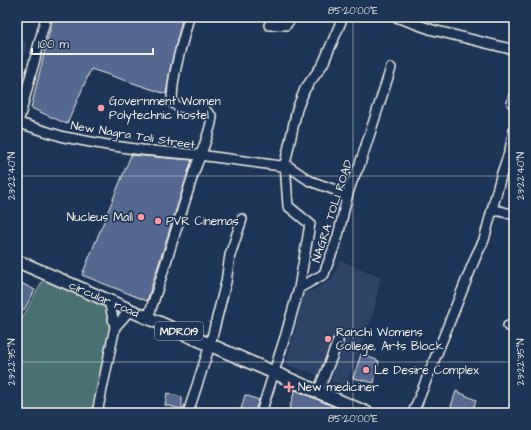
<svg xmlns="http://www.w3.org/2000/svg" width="531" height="430" font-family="'Architects Daughter',sans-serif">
	<rect width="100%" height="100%" fill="#1d3557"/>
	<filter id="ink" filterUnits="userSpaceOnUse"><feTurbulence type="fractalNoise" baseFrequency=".025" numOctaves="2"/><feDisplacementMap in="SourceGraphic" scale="8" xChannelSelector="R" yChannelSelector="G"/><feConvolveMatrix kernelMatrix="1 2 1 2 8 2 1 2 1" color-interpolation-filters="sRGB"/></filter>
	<g filter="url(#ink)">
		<path fill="#2e4468" d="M17,25l10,21 -10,29z
			M340,260l41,17 -8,37 -28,73 -38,-16 -21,-6 18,-71 28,-14z"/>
		<path fill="#4a7073" stroke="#9fb0ae" d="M44,278l63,24 4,22 -19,89h-75v-85z"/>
		<path fill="#54688f" stroke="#f4f1e8" d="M53,17h102l27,3 -12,49 -4,25 -75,-25 -24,55 -36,-16z
			M131,155l61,5 -45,141 -65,-26z
			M17,281l18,9 -11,20 -7,-4z
			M361,354l18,7 -5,22 -21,-5z
			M295,390l38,16 -3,7h-42z
			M456,391l20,9 -4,13h-23z
			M167,393l15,4v12l-17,-4z
			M245,395l14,5 -5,13h-14z"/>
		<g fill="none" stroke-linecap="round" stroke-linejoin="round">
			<defs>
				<path id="minor" d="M343,17l-20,47 -18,25 -8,20 -12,55 25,17 28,10 8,8
					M396,17l37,13 81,20
					M269,25h17l6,-8
					M514,96l-2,7 2,2
					M19,123l45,14 43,8 35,5 57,5 82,11 4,-2 3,42 22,18 -11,64
					M17,127l29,-110
					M493,211h7l14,4
					M148,318c16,-48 30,-95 45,-143 6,-18 17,-40 19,-58l-7,-7 -27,-3 -6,-5c0,-28 10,-57 17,-85
					M508,326l6,1
					M115,327l15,-17
					M318,392l20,-51
					M97,413l18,-86 -6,-26
					M188,413l22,-68 16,-63 4,-27 12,-36
					M261,413l25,-79 13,-46 25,-14c4,-12 9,-23 13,-35 7,-24 9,-50 22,-72l32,-99
					M413,413l63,-157 8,-16 17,-64 9,-26 4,-20"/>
				<g id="major">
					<path id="s1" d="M17,261l350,152"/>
				</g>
			</defs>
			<use href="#minor" stroke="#f4f1e8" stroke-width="12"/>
			<use href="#major" stroke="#f4f1e8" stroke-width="15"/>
			<use href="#minor" stroke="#1d3557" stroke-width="9"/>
			<use href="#major" stroke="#1d3557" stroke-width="12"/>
		</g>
	</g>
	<path fill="none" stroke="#f4f1e8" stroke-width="1" stroke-opacity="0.45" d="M353,17v396M17,176h497M17,362h497"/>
	<g fill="#ff9aa2" stroke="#1d3557" stroke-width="1.5">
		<circle cx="101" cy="108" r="4"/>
		<circle cx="141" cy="217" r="4"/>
		<circle cx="158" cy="221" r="4"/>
		<circle cx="328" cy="339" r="4"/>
		<circle cx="366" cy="370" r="4"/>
		<path d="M287 381h4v4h4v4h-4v4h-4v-4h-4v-4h4z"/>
	</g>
	<g text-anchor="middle" stroke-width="3.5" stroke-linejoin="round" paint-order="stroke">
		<rect fill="#1d3557" stroke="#b4b9bc" stroke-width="1" x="155" y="322" width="48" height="18" rx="3"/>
		<g font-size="11" font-weight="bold" fill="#f4f1e8">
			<text x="179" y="335">MDR019</text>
		</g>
		<g font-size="12" fill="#f4f1e8" stroke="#1d3557" text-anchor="start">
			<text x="109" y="105">Government Women<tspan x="109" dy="14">Polytechnic hostel</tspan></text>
			<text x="133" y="221" text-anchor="end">Nucleus Mall</text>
			<text x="166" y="225">PVR Cinemas</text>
			<text x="336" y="336">Ranchi Womens<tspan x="336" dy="14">College, Arts Block</tspan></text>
			<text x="374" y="374">Le Desire Complex</text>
			<text x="298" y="391">New mediciner</text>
		</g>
		<g font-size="12" fill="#f4f1e8" stroke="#1d3557">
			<text transform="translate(133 135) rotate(9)" y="4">New Nagra Toli Street</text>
			<text transform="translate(332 211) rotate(-72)" y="4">NAGRA TOLI ROAD</text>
			<text dy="4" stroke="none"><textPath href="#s1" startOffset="95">circular road</textPath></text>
		</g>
	</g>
	<rect width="531" height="430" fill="none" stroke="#1d3557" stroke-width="44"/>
	<path d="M32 48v6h121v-6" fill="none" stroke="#f4f1e8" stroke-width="2"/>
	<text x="38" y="48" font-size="12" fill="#f4f1e8" stroke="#1d3557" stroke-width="3" paint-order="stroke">100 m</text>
	<rect x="22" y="22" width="487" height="386" fill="none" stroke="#f4f1e8" stroke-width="1.5"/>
	<g font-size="10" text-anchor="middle" fill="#f4f1e8">
		<text x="353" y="14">85°20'00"E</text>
		<text transform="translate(11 176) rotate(-90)" y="4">23°22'40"N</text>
		<text transform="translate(520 176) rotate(-90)" y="4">23°22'40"N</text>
		<text transform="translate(11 362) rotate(-90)" y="4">23°22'35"N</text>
		<text transform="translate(520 362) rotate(-90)" y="4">23°22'35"N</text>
		<text x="353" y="422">85°20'00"E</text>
	</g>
</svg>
